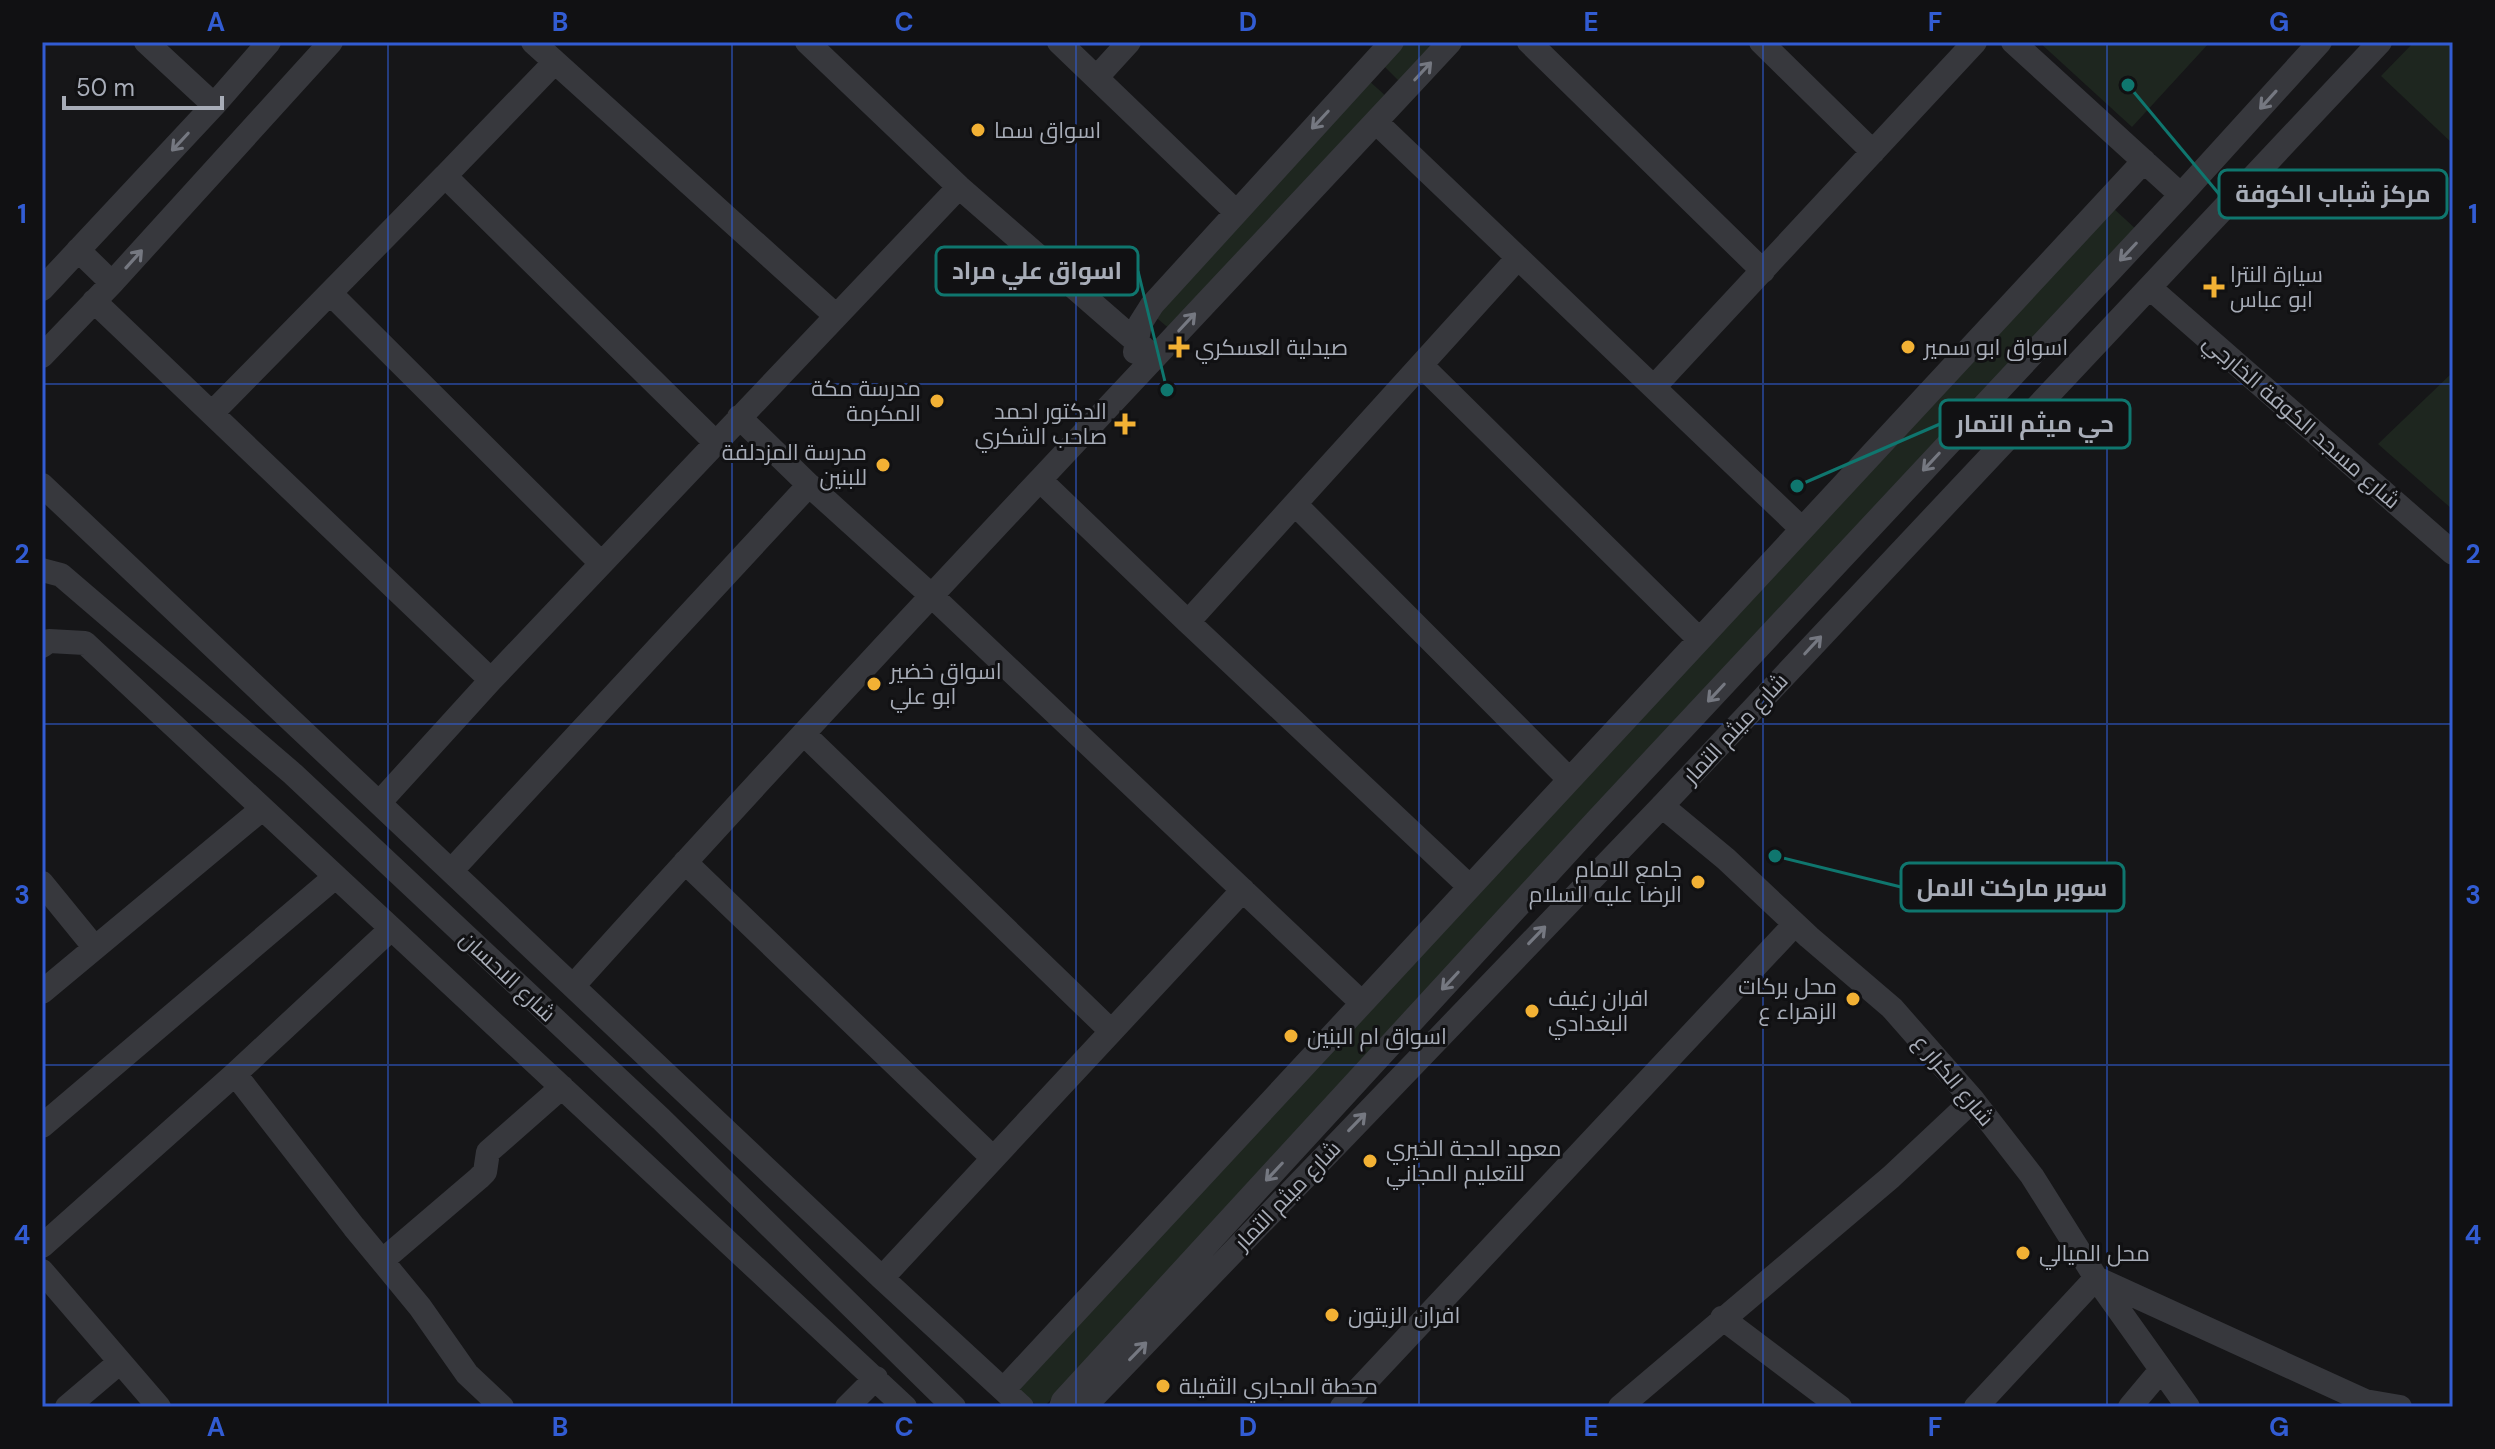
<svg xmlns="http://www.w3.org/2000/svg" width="2495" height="1449" font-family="'DM Sans',Cairo,sans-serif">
	<rect width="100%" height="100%" fill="#161618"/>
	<path fill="#1e261f" d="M1401,42h41l-40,42 -21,-21z
		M2039,42h171l-78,85z
		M2414,42h39v102l-72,-68z
		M1367,79l20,18 -215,234 -20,-17z
		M2112,207l26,24 -1094,1176h-6l-23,-21z
		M2453,372v138l-75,-66z"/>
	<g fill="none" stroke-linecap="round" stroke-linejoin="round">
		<path stroke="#37383d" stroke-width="24" d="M146,42l68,63
			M533,42l302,273
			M807,42l152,145 195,170
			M1059,42l176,169
			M1529,42l234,229
			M1761,42l112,110
			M2013,42l168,153
			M555,62l-110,114 270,266
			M1097,77l32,-35
			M1376,122l426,407
			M78,250l34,33
			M2150,288l303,265
			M42,289l172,-184 55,-63
			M330,293l271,270
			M94,301l397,379
			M1135,352l5,-28 12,-19 240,-263
			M42,356l70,-73 219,-241
			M1421,365l278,274
			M1654,387l321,-345
			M213,412l232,-236
			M739,417l70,68 124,112 429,406
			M1041,481l147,141 329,-363
			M42,485l840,793 140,129
			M1295,504l274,275
			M42,570l19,5 232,199 368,345 293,288
			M1188,622l282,265
			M42,646l7,-5 36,2 820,764
			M804,734l307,297
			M380,802l111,-122 468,-493
			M1662,806l64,53 83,78 83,71 81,92 59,76 64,102 92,129
			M685,862l308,296
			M452,870l357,-385
			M42,883l53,65
			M574,985c287,-319 584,-629 876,-943
			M42,992l220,-183
			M235,1074l119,153 66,80 47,67 35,33
			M42,1126l293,-249
			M42,1246l193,-172 156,-145
			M383,1260l96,-82 6,-6 3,-20 74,-65
			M42,1271l117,136
			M882,1278l361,-388
			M1722,1318l118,89
			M1004,1389l1140,-1228
			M67,1407l53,-45
			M847,1407l29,-29
			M1061,1407l2,-6 534,-581 584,-625 139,-153
			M1084,1407l578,-601 718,-764
			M1342,1407l453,-483
			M1620,1407l271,-230 82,-77
			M1976,1407l120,-129 269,123 35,6
			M2130,1407l31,-37"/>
	</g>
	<defs><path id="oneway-shaft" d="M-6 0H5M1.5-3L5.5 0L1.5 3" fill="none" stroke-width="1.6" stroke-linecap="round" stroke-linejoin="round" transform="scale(2)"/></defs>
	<g stroke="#757881">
		<use href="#oneway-shaft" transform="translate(1423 71) rotate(-47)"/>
		<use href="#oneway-shaft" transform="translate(2268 100) rotate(132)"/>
		<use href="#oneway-shaft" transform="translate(1320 120) rotate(133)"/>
		<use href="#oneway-shaft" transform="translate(180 142) rotate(133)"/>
		<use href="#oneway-shaft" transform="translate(2128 252) rotate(133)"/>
		<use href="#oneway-shaft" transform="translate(134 259) rotate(-48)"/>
		<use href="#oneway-shaft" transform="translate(1187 322) rotate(-47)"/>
		<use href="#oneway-shaft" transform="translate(1931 462) rotate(133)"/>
		<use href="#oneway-shaft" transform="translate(1813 645) rotate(-47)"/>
		<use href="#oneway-shaft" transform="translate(1716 693) rotate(133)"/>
		<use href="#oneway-shaft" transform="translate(1537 935) rotate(-46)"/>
		<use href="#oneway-shaft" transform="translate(1450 981) rotate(133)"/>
		<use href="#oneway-shaft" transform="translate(1357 1122) rotate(-46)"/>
		<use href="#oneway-shaft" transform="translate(1274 1172) rotate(133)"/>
		<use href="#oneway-shaft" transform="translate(1138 1351) rotate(-46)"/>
	</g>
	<path fill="none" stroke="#325cd3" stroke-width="2" stroke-opacity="0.55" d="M388,42v1365M732,42v1365M1076,42v1365M1419,42v1365M1763,42v1365M2107,42v1365M42,384h2411M42,724h2411M42,1065h2411"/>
	<g fill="#f2b134" stroke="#111113" stroke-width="3">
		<circle cx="978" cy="130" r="8"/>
		<path d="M2210 275h8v8h8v8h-8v8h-8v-8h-8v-8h8z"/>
		<path d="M1175 335h8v8h8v8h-8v8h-8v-8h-8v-8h8z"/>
		<circle cx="1908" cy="347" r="8"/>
		<circle cx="937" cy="401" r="8"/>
		<path d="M1121 412h8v8h8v8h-8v8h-8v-8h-8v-8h8z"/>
		<circle cx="883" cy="465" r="8"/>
		<circle cx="874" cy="684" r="8"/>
		<circle cx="1698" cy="882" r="8"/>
		<circle cx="1853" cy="999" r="8"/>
		<circle cx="1532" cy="1011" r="8"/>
		<circle cx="1291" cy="1036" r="8"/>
		<circle cx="1370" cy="1161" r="8"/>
		<circle cx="2023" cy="1253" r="8"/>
		<circle cx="1332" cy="1315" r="8"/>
		<circle cx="1163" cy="1386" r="8"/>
	</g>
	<g text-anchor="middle" stroke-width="6" stroke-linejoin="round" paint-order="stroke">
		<g font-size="22" fill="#a8adb8" stroke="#111113" text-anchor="start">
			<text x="994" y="138">اسواق سما</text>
			<text x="2230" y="282">سيارة النترا<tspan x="2230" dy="25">ابو عباس</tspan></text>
			<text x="1195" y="355">صيدلية العسكري</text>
			<text x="1924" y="355">اسواق ابو سمير</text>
			<text x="921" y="396" text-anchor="end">مدرسة مكة<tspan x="921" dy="25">المكرمة</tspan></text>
			<text x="1107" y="419" text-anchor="end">الدكتور احمد<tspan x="1107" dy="25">صاحب الشكري</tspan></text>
			<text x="867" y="460" text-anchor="end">مدرسة المزدلفة<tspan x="867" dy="25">للبنين</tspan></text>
			<text x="890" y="679">اسواق خضير<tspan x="890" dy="25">ابو علي</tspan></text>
			<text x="1682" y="877" text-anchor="end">جامع الامام<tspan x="1682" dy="25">الرضا عليه السلام</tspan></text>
			<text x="1837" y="994" text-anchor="end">محل بركات<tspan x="1837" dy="25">الزهراء ع</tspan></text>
			<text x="1548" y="1006">افران رغيف<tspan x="1548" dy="25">البغدادي</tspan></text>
			<text x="1307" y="1044">اسواق ام البنين</text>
			<text x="1386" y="1156">معهد الحجة الخيري<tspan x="1386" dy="25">للتعليم المجاني</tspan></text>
			<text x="2039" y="1261">محل الميالي</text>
			<text x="1348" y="1323">افران الزيتون</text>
			<text x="1179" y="1394">محطة المجاري الثقيلة</text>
		</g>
		<g font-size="22" fill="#a8adb8" stroke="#111113">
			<text transform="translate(2302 421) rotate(41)" y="8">شارع مسجد الكوفة الخارجي</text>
			<text transform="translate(1735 728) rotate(-47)" y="8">شارع ميثم التمار</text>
			<text transform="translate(508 976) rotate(43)" y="8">شارع الاحسان</text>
			<text transform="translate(1954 1080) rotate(50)" y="8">شارع الكرار ع</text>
			<text transform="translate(1287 1195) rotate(-46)" y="8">شارع ميثم التمار</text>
		</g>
	</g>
	<path fill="none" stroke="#0f766e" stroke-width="3" d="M2128 85L2219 194M1167 390L1138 271M1797 486L1940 424M1775 856L1901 887"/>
	<g fill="#0f766e" stroke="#111113" stroke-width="3">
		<circle cx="2128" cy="85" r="8"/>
		<circle cx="1167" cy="390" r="8"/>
		<circle cx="1797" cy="486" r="8"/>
		<circle cx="1775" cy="856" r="8"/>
	</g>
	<g fill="#111113" stroke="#0f766e" stroke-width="3">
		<rect x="2219" y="170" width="228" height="48" rx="8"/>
		<rect x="936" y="247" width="202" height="48" rx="8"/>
		<rect x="1940" y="400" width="190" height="48" rx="8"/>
		<rect x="1901" y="863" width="223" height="48" rx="8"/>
	</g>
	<g font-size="24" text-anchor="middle" font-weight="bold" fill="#a8adb8">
		<text x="2333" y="202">مركز شباب الكوفة</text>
		<text x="1037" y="279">اسواق علي مراد</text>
		<text x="2035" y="432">حي ميثم التمار</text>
		<text x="2012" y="896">سوبر ماركت الامل</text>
	</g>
	<rect width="2495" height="1449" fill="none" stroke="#111113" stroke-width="88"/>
	<path d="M64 96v12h158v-12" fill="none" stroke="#a8adb8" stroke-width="4"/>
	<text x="76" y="96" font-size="24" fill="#a8adb8" stroke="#111113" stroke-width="6" paint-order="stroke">50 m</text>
	<rect x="44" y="44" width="2407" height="1361" fill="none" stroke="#325cd3" stroke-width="3"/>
	<g font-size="26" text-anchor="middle" font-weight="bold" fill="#325cd3">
		<text x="216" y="31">A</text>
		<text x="560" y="31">B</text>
		<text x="904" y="31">C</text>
		<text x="1248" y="31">D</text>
		<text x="1591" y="31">E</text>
		<text x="1935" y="31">F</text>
		<text x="2279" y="31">G</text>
		<text x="22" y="223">1</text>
		<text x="2473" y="223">1</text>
		<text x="22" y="563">2</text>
		<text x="2473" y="563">2</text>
		<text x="22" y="904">3</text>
		<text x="2473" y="904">3</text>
		<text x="22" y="1244">4</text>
		<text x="2473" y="1244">4</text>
		<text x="216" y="1436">A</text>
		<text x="560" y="1436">B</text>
		<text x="904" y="1436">C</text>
		<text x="1248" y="1436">D</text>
		<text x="1591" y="1436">E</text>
		<text x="1935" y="1436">F</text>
		<text x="2279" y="1436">G</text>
	</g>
</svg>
